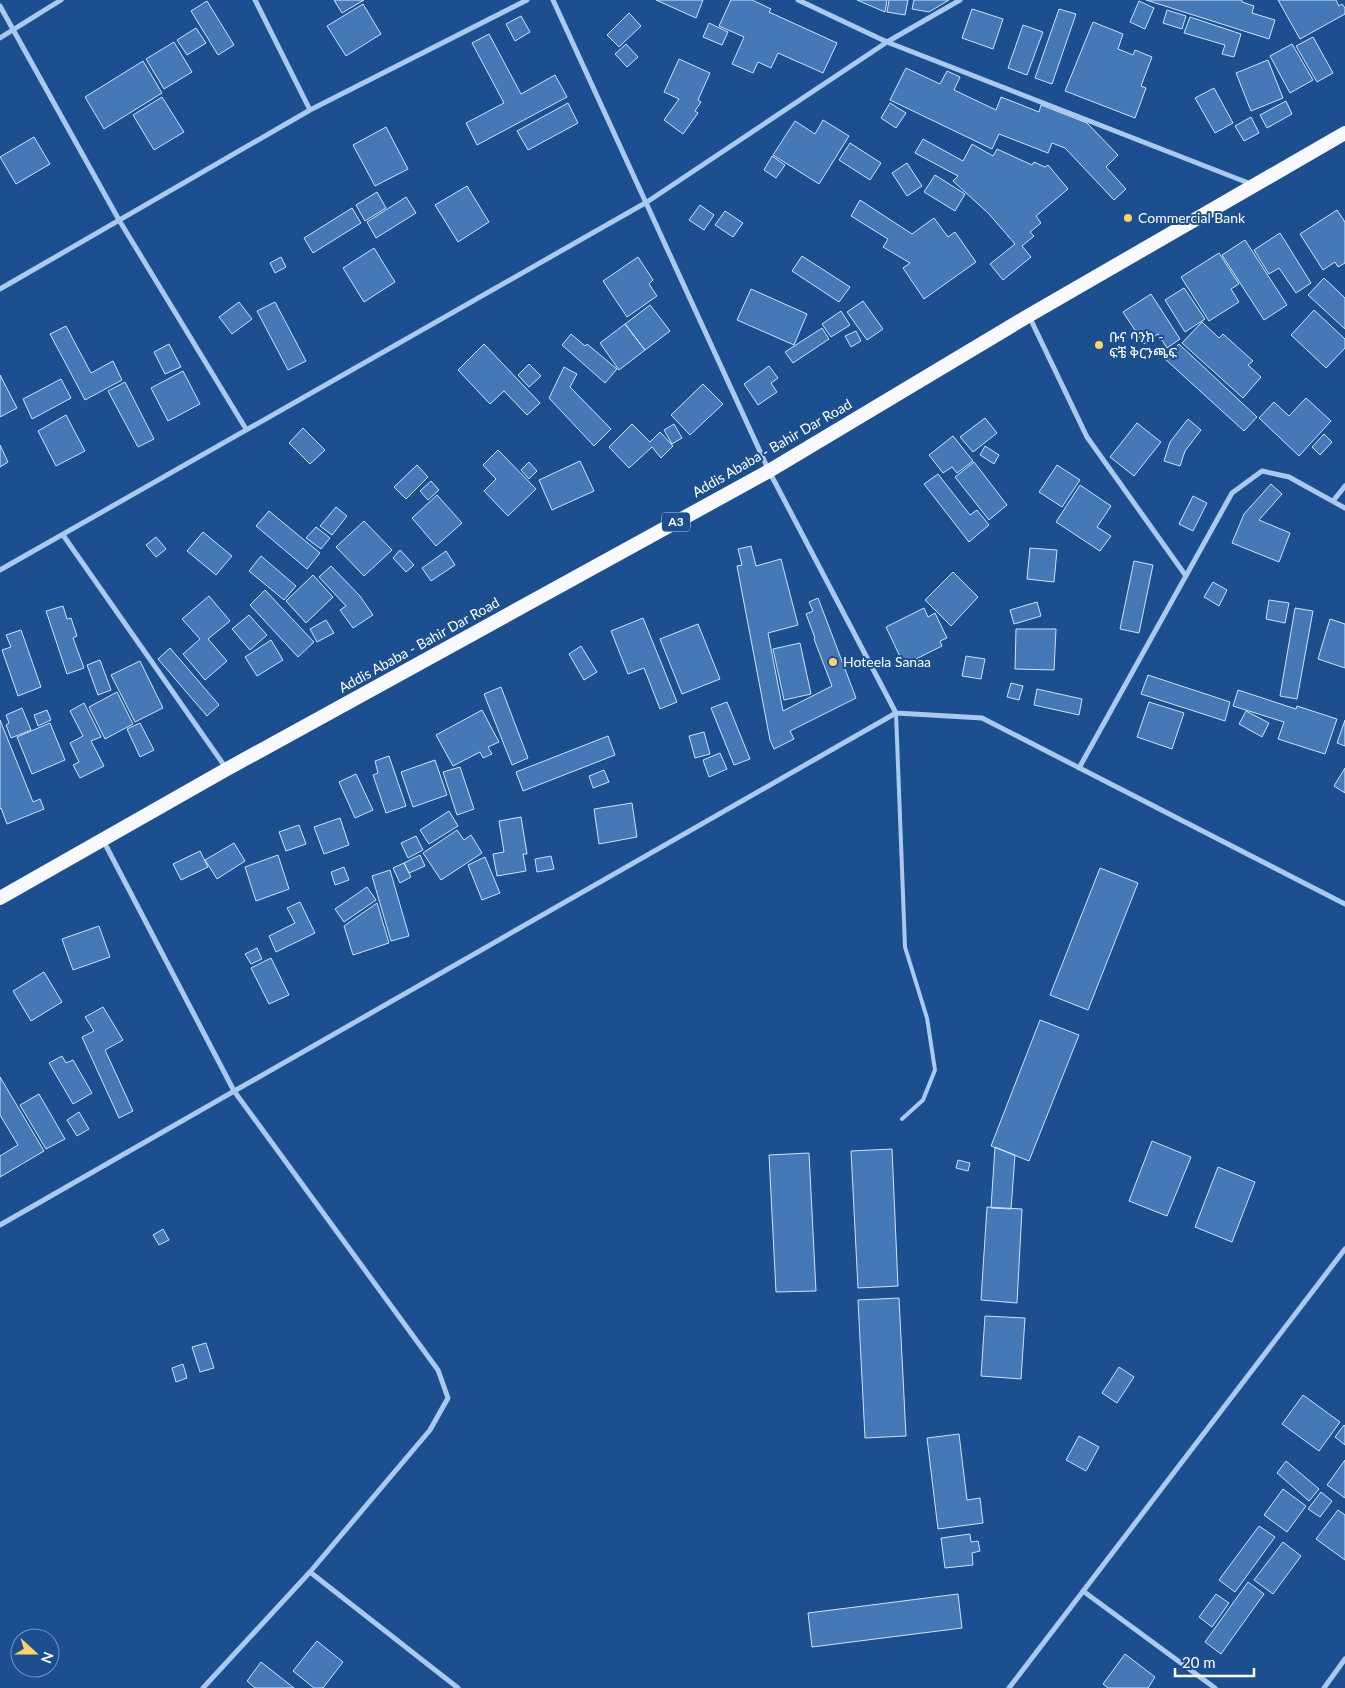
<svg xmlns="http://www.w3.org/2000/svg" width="1345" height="1688" font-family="Lato,'Noto Sans Ethiopic',sans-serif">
	<rect width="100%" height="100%" fill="#1b4f8f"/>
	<path fill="#4478b7" stroke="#cfe3fa" d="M334,0h30l-22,13z
		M656,0h47l-7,18z
		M731,0h21l19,9 -2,3 68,31 -14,30 -45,-20 -7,15 -13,-6 -5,11 -21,-9 12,-27 -25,-11z
		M857,0h30l-2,12z
		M889,0h19l-3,15 -18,-3z
		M914,0h35l-20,12 -17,-3z
		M1146,0h96v2l12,4 -2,7 23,7 -6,19z
		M1278,0h58l3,6 3,-2 3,4v6l-45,25z
		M207,1l27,44 -16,10 -27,-44z
		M1139,1l15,7 -9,21 -15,-7z
		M363,4l18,30 -35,22 -19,-30z
		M972,9l31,10 -10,30 -31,-11z
		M1059,9l17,5 -24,70 -17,-6z
		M1167,10l19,6 -4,13 -19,-6z
		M629,13l12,13 -22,21 -12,-12z
		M521,16l9,16 -15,9 -9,-17z
		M1190,17l51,17 -7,23 -12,-3 3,-9 -41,-12z
		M1093,22l30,12 -5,15 15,6 2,-5 17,7 -11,29 5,2 -11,30 -70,-27z
		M709,23l19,9 -6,13 -19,-8z
		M1023,25l20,7 -16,43 -19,-7z
		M196,28l10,15 -19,12 -10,-15z
		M489,34l32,60 34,-19 12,22 -90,48 -11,-22 38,-20 -32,-60z
		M1313,37l20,36 -16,9 -21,-36z
		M174,42l18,30 -28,17 -18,-30z
		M626,44l12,13 -11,10 -12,-13z
		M1292,44l21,36 -23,13 -20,-37z
		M679,59l31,14 -12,27 3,2 -6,9 3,2 -15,21 -19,-14 15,-21 -15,-7z
		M1268,60l15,38 -32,13 -15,-38z
		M143,61l19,32 -58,36 -19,-32z
		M906,68l34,16 7,-13 13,6 -6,13 42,20 5,-13 38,15 2,-7 46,18 31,32 -12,12 20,22 -12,11 -49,-52 -13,-5 -4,10 -49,-19 -7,15 -102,-49z
		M1214,88l19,35 -18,10 -20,-35z
		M162,97l22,35 -30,18 -21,-35z
		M1286,101l6,13 -25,14 -7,-13z
		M568,103l10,20 -50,27 -11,-19z
		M890,103l16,10 -10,15 -15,-10z
		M1251,117l8,16 -15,8 -9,-15z
		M823,120l26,16 -30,48 -46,-29 22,-34 20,13z
		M386,127l22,42 -33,17 -22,-41z
		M34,137l16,27 -34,20 -16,-27z
		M923,139l40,22 9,-17 21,12 4,-7 35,16 2,-3 11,5 3,-2 20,24 -32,27 5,7 -11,9 4,4 -12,10 9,11 -28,23 -13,-16 25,-20 -26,-30 -36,-33 5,-5 -43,-23z
		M850,143l31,20 -11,17 -31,-20z
		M772,156l13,9 -9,13 -12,-8z
		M907,163l15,23 -15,10 -15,-23z
		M935,175l30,19 -10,17 -31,-19z
		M467,186l22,36 -31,20 -23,-37z
		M377,192l9,16 -21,13 -9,-16z
		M406,197l10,16 -40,25 -9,-16z
		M860,200l52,34 22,-16 14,19 7,-5 21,30 -52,37 -21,-31 7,-5 -27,-16 5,-8 -37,-23z
		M700,205l14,10 -10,15 -15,-10z
		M352,208l9,15 -48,30 -9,-15z
		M1337,210l8,12v41l-7,4 -3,-5 -12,8 -23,-36z
		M725,211l18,12 -10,14 -18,-12z
		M1280,233l31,50 -15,10 -17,-25 -10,6 -15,-24z
		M1245,240l42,65 -23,15 -42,-65z
		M374,248l21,34 -31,20 -21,-34z
		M1219,253l20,31 -8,5 8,13 -30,19 -28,-44z
		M802,256l48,31 -11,15 -47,-31z
		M281,257l5,10 -11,6 -5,-10z
		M638,257l15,23 -4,4 8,12 -30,21 -24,-36z
		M1324,278l21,20v31l-37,-34z
		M1184,288l21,31 -20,13 -20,-32z
		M751,289l56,25 -13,31 -57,-25z
		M1151,294l29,45 -13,9 -9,-14 -14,10 -21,-32z
		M863,301l20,28 -16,11 -20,-28z
		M239,302l13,17 -20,15 -13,-17z
		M275,302l31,59 -18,9 -31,-59z
		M650,305l20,26 -25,19 -20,-26z
		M1314,310l31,29v9l-19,20 -35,-33z
		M841,311l9,14 -19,12 -9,-13z
		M1202,322l17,16 4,-4 30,27 -5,4 13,12 -18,21 -61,-55z
		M625,324l20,26 -26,20 -19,-27z
		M66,326l25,47 22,-12 9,19 -37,20 -35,-66z
		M822,328l7,11 -36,24 -8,-11z
		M856,331l5,10 -10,6 -6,-11z
		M571,334l14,12 2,-2 30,25 -12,14 -43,-38z
		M169,344l12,23 -16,7 -11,-22z
		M484,344l56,59 -13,12 -23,-24 -14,13 -32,-34z
		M1179,344l78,73 -13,14 -79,-72z
		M529,364l12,12 -12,11 -11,-12z
		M769,366l9,12 -7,5 6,9 -19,13 -14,-21z
		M564,367l13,7 -7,13 41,42 -17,17 -45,-48z
		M183,371l17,33 -32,17 -17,-33z
		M0,375l17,33 -17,9z
		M61,379l10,19 -39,21 -9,-20z
		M125,382l29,57 -16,8 -30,-56z
		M703,384l20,20 -33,31 -19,-20z
		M1306,398l25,23 -32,35 -40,-38 15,-16 15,14z
		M66,415l19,36 -29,15 -18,-35z
		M985,418l12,15 -24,19 -13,-15z
		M1188,419l13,11 -16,21 -5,15 -16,-5 6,-19z
		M1137,423l24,19 -27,34 -24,-19z
		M632,424l18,18 10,-10 13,14 -12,12 -9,-11 -23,21 -20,-21z
		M674,424l8,14 -10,6 -8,-14z
		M303,428l22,22 -15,14 -21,-21z
		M1324,434l8,8 -12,13 -8,-8z
		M953,436l20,25 -16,12 -5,-6 -9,6 -14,-18z
		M0,445l8,17 -8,5z
		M985,446l14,9 -5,9 -14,-9z
		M498,450l38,39 -28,27 -24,-25 12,-12 -13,-14z
		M580,461l14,30 -42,19 -13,-30z
		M529,462l8,9 -8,8 -8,-9z
		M974,462l33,43 -18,15 -34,-43z
		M417,465l11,12 -22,22 -12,-12z
		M1057,465l23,15 -18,27 -23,-15z
		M938,474l32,41 7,-5 12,15 -20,17 -45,-58z
		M431,481l8,9 -11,10 -8,-9z
		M1271,484l11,10 -23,26 31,13 -11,29 -47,-19 12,-29z
		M1080,485l31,21 -14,21 14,9 -11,15 -44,-29z
		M437,495l25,28 -26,23 -24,-28z
		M1193,496l14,7 -14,28 -14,-7z
		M336,507l11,9 -15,19 -12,-9z
		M269,511l51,42 -13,16 -51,-43z
		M364,521l28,29 -28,26 -28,-29z
		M316,527l14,11 -9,11 -15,-11z
		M203,532l29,24 -16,19 -29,-24z
		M156,537l10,12 -10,8 -10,-12z
		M751,546l5,20 25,-7 17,66 -30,8 15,78 49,-25 -18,-47 1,-1 -9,-24 7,-3 -4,-9 9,-4 38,100 -66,33 4,8 -20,10 -4,-9 -33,-174 5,-1 -4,-16z
		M1030,548l27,2 -3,32 -27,-3z
		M400,550l14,15 -8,7 -13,-14z
		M446,551l9,14 -24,16 -9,-13z
		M261,556l35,30 -12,14 -35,-29z
		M1134,561l19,4 -14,68 -19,-4z
		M331,566l29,30 13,19 -20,13 -13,-18 6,-4 -27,-29z
		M953,572l25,25 -27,29 -26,-26z
		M313,575l20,22 -27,26 -20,-22z
		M1213,582l14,8 -8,16 -15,-9z
		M265,590l49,52 -16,15 -48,-52z
		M209,596l21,25 -22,18 19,22 -22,19 -22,-26 17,-15 -18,-20z
		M1269,600l20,3 -4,20 -19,-4z
		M1037,602l4,14 -27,8 -4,-14z
		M63,606l4,13 4,-1 6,18 -4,2 11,30 -17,6 -21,-63z
		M924,608l4,9 7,-4 12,25 -7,3 2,5 -38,19 -18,-38z
		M1295,608l18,3 -16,88 -17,-3z
		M249,615l18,20 -17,15 -18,-21z
		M643,618l34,84 -17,7 -16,-41 -16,6 -17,-43z
		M1330,619l15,5v44l-27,-9z
		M326,620l8,13 -17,9 -7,-13z
		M698,624l22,55 -38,15 -22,-55z
		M1016,629h40l-2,41 -39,-1z
		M21,630l20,57 -23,9 -16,-46 9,-3 -5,-12z
		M271,640l12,20 -26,16 -12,-19z
		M800,643l11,51 -27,6 -11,-51z
		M581,646l16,26 -13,8 -15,-26z
		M170,648l49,57 -12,11 -49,-57z
		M966,656l19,3 -4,20 -19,-3z
		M100,660l11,30 -13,5 -11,-30z
		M140,661l23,47 -28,14 -24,-47z
		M1148,675l82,27 -5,19 -84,-27z
		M1011,683l12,3 -4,14 -12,-3z
		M501,687l27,71 -16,7 -28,-71z
		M1037,689l45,10 -3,16 -45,-10z
		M1238,690l58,19 1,-3 40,13 -12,35 -47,-15 6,-17 -51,-16z
		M117,692l16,32 -28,15 -16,-32z
		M727,702l23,57 -16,6 -23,-57z
		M1149,702l35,11 -12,36 -35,-12z
		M84,703l17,34 -10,4 13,25 -24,12 -7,-13 6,-3 -9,-19 13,-7 -13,-25z
		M22,708l9,22 -20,8 -5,-13 3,-2 -3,-8z
		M47,710l4,10 -13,6 -4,-11z
		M482,710l17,32 -11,5 4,7 -9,4 -3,-6 -27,14 -17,-31z
		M1246,711l23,12 -7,14 -23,-13z
		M0,720l33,82 7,-3 4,10 -37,15 -6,-16 -1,1z
		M1345,720v26l-8,-3z
		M50,723l15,37 -33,14 -15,-37z
		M140,723l14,27 -14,7 -13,-28z
		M704,732l6,22 -15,4 -6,-22z
		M608,736l7,19 -92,36 -7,-19z
		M720,753l7,16 -18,8 -6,-17z
		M389,756l17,50 -20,7 -13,-38 5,-2 -3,-12z
		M435,760l12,35 -34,12 -12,-35z
		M460,767l14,42 -17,6 -14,-43z
		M1345,768v25l-11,-7z
		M604,770l5,12 -16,6 -4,-12z
		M356,774l17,36 -18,8 -16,-36z
		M632,803l5,34 -38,7 -5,-35z
		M449,811l9,15 -29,18 -9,-14z
		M521,817l6,37h-4l3,17 -29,5 -4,-22 11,-2 -5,-31z
		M340,818l9,27 -25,9 -10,-27z
		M299,825l7,19 -20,7 -7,-19z
		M457,830l7,10 7,-5 11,18 -41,27 -18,-27z
		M416,836l7,14 -15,8 -7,-15z
		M234,843l11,18 -28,18 -12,-19z
		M200,851l8,16 -27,13 -8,-16z
		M278,855l11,34 -33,12 -11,-34z
		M420,855l5,11 -16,7 -5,-10z
		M551,856l3,13 -17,3 -2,-13z
		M485,857l15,36 -18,7 -14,-35z
		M404,863l7,14 -11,6 -7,-15z
		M344,867l5,13 -14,5 -4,-13z
		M1100,868l38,15 -50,127 -38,-15z
		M390,870l19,66 -18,5 -19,-65z
		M367,887l9,13 -32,22 -9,-13z
		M300,902l15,31 -39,19 -7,-16 26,-13 -8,-15z
		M377,903l12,40 -36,12 -9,-29z
		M99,926l11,31 -37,13 -11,-31z
		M257,948l5,11 -11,5 -6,-10z
		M271,958l18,37 -20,9 -18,-36z
		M44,972l18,30 -31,19 -18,-30z
		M103,1007l20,33 -18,10 28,61 -14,7 -37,-81 12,-6 -9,-14z
		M1040,1020l39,15 -50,126 -38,-15z
		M62,1056l4,7 7,-3 19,33 -19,11 -24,-41z
		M0,1077l44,74 -44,26v-21l18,-11 -18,-30z
		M39,1094l26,45 -19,10 -26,-44z
		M79,1112l10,17 -12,7 -10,-16z
		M1152,1141l39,16 -24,59 -38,-15z
		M995,1147l20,8 -4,54 -20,-1z
		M892,1149l6,137 -40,2 -7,-137z
		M809,1153l7,138 -40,1 -7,-137z
		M958,1160l12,3 -2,8 -12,-3z
		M1218,1167l37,15 -23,60 -37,-15z
		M987,1207l35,2 -5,94 -36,-3z
		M163,1229l6,11 -10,5 -6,-10z
		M899,1298l7,138 -41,2 -7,-138z
		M985,1316l40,2 -4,61 -40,-3z
		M206,1343l8,25 -14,4 -8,-25z
		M183,1364l4,14 -11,4 -4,-14z
		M1119,1367l15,10 -17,26 -15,-10z
		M1303,1395l37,27 -21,29 -37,-27z
		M1344,1425l1,1v19l-10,-8z
		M959,1434l8,66 13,-2 3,25 -45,6 -11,-91z
		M1079,1436l20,11 -13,24 -20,-11z
		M1345,1460v38l-18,-13z
		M1286,1461l33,28 -10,12 -32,-28z
		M1283,1489l23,17 -19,26 -23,-17z
		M1321,1492l11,9 -12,16 -12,-8z
		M1338,1510l7,5v45l-29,-21z
		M1259,1526l16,11 -40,55 -16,-12z
		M970,1534l1,8 7,-1 2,10 -8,2 1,12 -28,3 -4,-30z
		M1283,1542l18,14 -28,38 -19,-14z
		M1248,1582l16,12 -43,60 -16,-12z
		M958,1594l4,34 -150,19 -4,-34z
		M1216,1594l13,9 -17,24 -13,-10z
		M317,1641l26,21 -20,26h-9l-21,-17z
		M1125,1654l30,23 -7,11h-40l-5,-4z
		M261,1662l33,26h-39l-8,-7z"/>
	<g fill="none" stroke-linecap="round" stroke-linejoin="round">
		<path stroke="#a9c9ee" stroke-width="4" d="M896,713l9,234 22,71 8,52 -12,30 -21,19"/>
		<path stroke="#a9c9ee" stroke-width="5" d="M255,0l55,110
			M553,0l216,471 127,242 86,5 363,186
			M798,0l89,42 364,142
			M0,6l119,214 127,209
			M0,38l61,-38
			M0,289l310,-179 217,-110
			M1029,316l58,121 99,139
			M1333,501l12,-15
			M63,535l163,233
			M0,570l647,-368 240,-160 73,-42
			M1079,768l153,-275 30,-22 27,6 56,31
			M103,840l131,251 204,279 10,28 -18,32 -120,142 -107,116
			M0,1225l896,-512
			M310,1572l148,116
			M1083,1591l132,97
			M1009,1688l336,-439
			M1324,1688l21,-29"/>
		<path stroke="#f8faff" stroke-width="14" d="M0,898l227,-129 542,-298 259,-155 317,-183"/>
	</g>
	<g fill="#ffd166" stroke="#1b4f8f" stroke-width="2">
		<circle cx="1128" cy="218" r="5"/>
		<circle cx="1099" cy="345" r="5"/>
		<circle cx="833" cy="662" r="5"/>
	</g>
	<g text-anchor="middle" stroke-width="4" stroke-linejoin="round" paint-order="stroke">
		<rect fill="#1b4f8f" stroke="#bbcadd" stroke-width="1" x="662" y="512.5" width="28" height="19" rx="4"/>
		<g font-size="12" font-weight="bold" fill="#fff">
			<text x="676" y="526">A3</text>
		</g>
		<g font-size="14" fill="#fff" stroke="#1b4f8f" text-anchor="start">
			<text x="1138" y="223">Commercial Bank</text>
			<text x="1109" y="342">ቡና ባንክ -<tspan x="1109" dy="16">ፍቼ ቅርንጫፍ</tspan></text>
			<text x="843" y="667">Hoteela Sanaa</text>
		</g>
		<g font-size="14" fill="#fff" stroke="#1b4f8f">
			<text transform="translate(772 448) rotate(-30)" y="5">Addis Ababa - Bahir Dar Road</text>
			<text transform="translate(419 645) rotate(-29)" y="5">Addis Ababa - Bahir Dar Road</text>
		</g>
	</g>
	<g transform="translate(35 1653) rotate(111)"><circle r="24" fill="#1b4f8f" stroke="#7695bc"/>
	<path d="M0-4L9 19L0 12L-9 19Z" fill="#ffd166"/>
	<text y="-8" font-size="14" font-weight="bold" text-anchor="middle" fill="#ffffff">N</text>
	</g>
	<path d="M1175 1668v8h79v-8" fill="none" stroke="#ffffff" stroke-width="2.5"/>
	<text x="1182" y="1668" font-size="15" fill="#ffffff" stroke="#1b4f8f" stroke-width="4" paint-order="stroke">20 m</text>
</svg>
